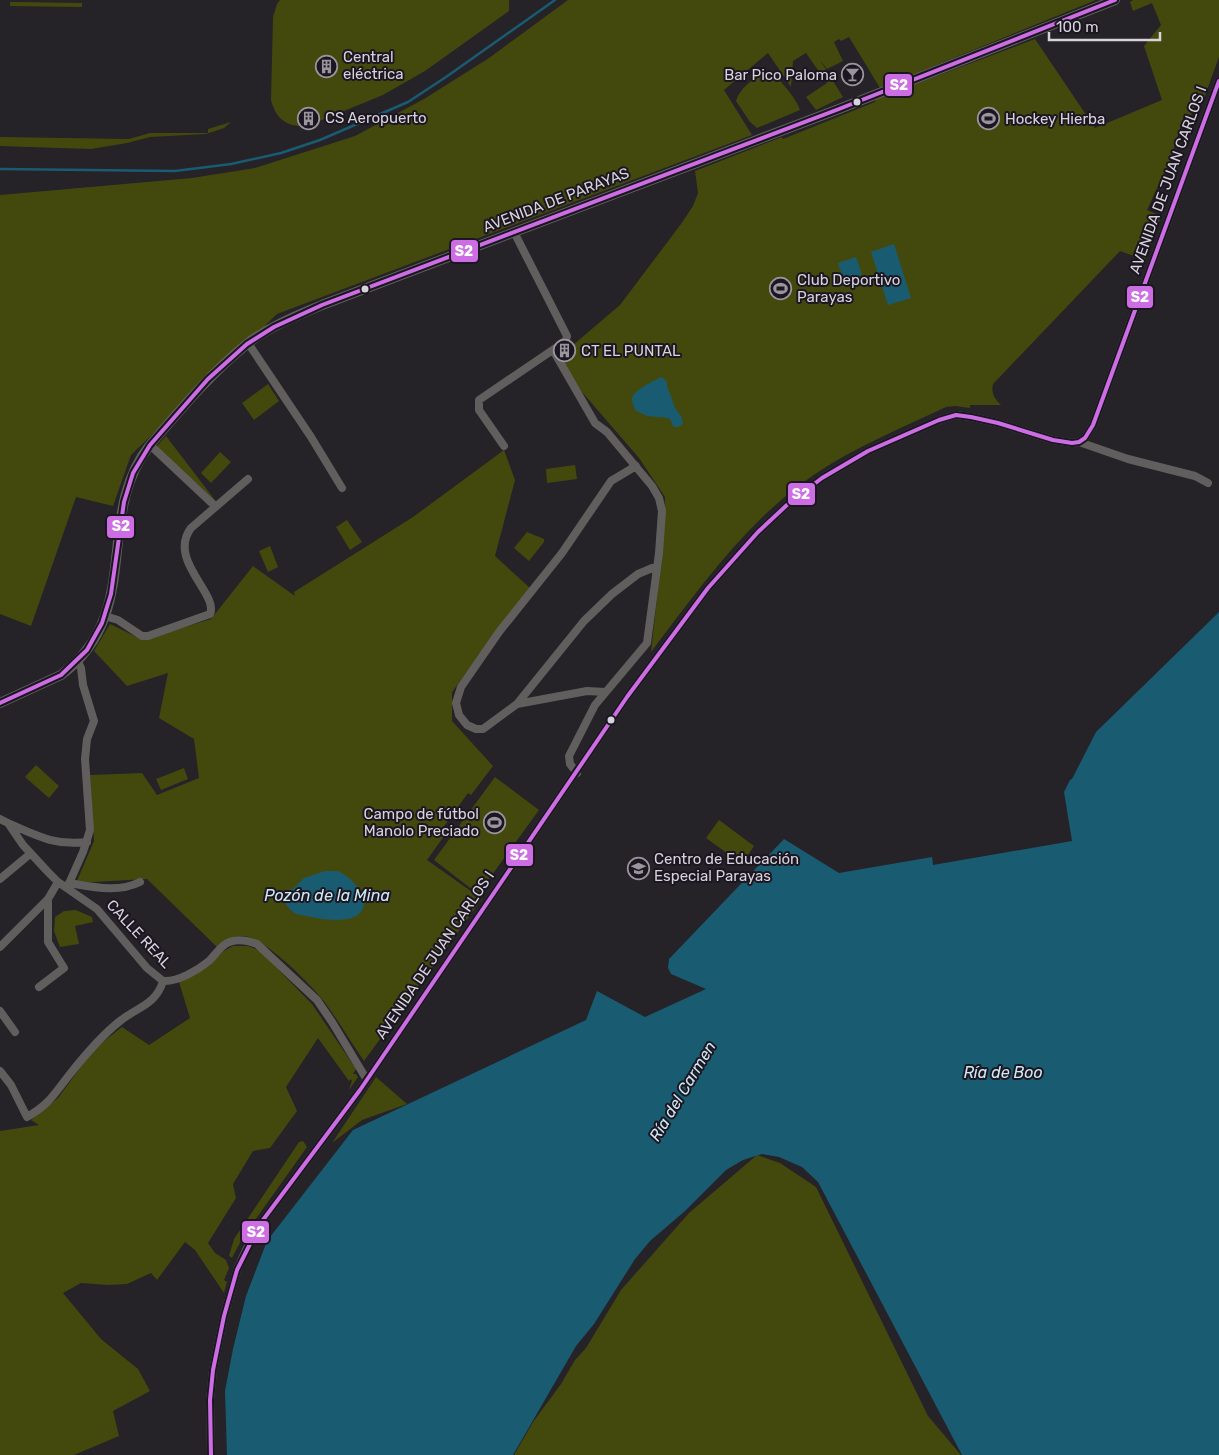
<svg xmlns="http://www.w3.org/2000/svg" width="1219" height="1455" font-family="Rubik,sans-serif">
	<rect width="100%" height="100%" fill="#252228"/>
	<path fill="#43490d" d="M280,0h229v11l-84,60 -42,24 -66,27c-5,4 -10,5 -15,4 -18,0 -27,-10 -31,-26l2,-83 4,-13z
		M568,0h528l-216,88 -31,-51 -8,4 -2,-2 -5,3 9,19 -16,8 -7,-9 23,37 -27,13 -10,-13 21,-14 -21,-30 -13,8 -2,26 -23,-34 -44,37 28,45 -475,179 -146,141 -18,51 -37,-9 -45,129 -31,-12v-419l192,-17 63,-10 100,-32 69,-37 65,-41z
		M1133,0h86v57l-16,44h-6l-6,14 -7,1 -14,44 -23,50 14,6 -16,44 -25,-9 -127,133c-2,9 1,14 8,21h-31v3l-15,-2 -9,1c-44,21 -91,40 -131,67 -68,46 -115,114 -164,178l12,-109 2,-46 -26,-39 -57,-66 -23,-35 61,-52 61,-81 12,-18 5,-13 -3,-22 87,-34 1,2 92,-37 1,-3 159,-60 60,89 67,-28 -18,-54 17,-21 -9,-22 -19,8 -3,-9z
		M10,2l72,1v4l-72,-1z
		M768,72c9,2 30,29 32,38l-43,18 -7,-6 -14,-21c4,-14 19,-24 32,-29z
		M231,122l-7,6 -18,6 -56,3 -23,6 -36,6 -91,-3v-9l129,2 21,-6h58v-4z
		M268,384l11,17 -25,19 -12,-17z
		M166,436l49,64 -59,-53z
		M504,450l11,30 -20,76 35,32 -78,104v29l41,45 -22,29 -3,-2 -26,36 5,3 -20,28 55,39 -118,162c-13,-19 -25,-39 -38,-57 -13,-18 -61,-66 -82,-68 -11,-1 -18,5 -27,11l-70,-68 -71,4 18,-42 -4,-66 52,-2 15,22 42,-17 -5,-39 -35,-21 9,-45 -41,13 -33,-35 16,-27 33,16 68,-21 42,-53 42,30 -1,-4 119,-75z
		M220,452l11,10 -20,21 -10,-10z
		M575,465l2,14 -30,4 -1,-14z
		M347,520l15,22 -12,8 -14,-23z
		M527,532l17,7v3l-15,19 -15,-13z
		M270,546l8,21 -10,5 -9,-21z
		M36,765l23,21 -10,12 -24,-21z
		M184,768l4,11 -27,11 -5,-11z
		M495,777l44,33 -61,84 -44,-34z
		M719,820l35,26 -12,18 -36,-26z
		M76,910l16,7 1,5 -18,4 4,18 -19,3 -6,-16 1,-14 9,-6z
		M233,946h15l11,4 53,54 44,65 -3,5h3l2,3 -9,13 3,-9 -1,-2 -2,2 -31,-43 -32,49 11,24 -27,37 -17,3 -20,33 3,14 -28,45 7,10 11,7 3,8 -5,12 3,2 -3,11 -29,-43 -10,-8 -28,38 -6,-7 -24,11 -19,1 -27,-2 -18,10 38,46 37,30 12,22 -37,20 6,25 -45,19h-74v-324l39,-6 -8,-5 27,-22 36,-49 28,-22 27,18 41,-27 -11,-36 17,-8 14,-9 12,-13z
		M376,1077l31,27 -45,16 -30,23z
		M303,1141l4,6 -64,90 -11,21 -3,-2 5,-17 65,-97z
		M757,1155l23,8 36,24 112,229 33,39h-447l19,-33 28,-38 14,-24 11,-12 35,-58 68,-77z"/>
	<path fill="#195c72" d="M894,244l17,54 -23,7 -17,-53z
		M856,257l6,18 -18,6 -6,-18z
		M662,377l5,5v4l8,22 6,8 2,7c-3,4 -6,5 -10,3l-3,-7c-8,-3 -14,-1 -21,-3 -4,0 -9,-4 -13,-5 -2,-4 -4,-8 -4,-12 1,-9 23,-19 30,-22z
		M1219,612v843h-257l-144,-273 -16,-15 -23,-10 -17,-3 -19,6 -17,10 -41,41 -35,30 -15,18 -41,65 -18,22 -63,109h-286l-2,-64 8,-42 13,-53 21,-55 86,-111 233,-110 11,-29 48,26 61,-28 -35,-15 -3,-6 1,-9 115,-120 55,34 93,-16 1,8 139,-24 -8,-49 6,-12 2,-1 24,-47z
		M325,871c4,0 8,0 12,0 16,5 41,35 17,46 -17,7 -41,0 -58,-3 -7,-4 -12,-11 -13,-19l3,-5 7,-1 11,-11z"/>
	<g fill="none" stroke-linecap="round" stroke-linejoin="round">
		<path stroke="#195c72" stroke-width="2.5" d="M0,169l175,2 56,-7 50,-11 39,-13 88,-38 38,-25 109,-77"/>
		<path stroke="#615f5e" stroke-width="8" d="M248,343l63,94 31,51
			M553,350l42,73 12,9 45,54 7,12 3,13 -3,42 -12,90 -52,62 -26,51 1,8 7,9
			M1079,442l49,17 67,17 13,7
			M150,445l65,61
			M504,446l-25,-36v-10l81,-55 6,-5 1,-4 -53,-104
			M636,466l-25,15 -49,72 -63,79 -38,55 -5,16 3,12 8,10 9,4h7l34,-25 67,-83 28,-27 26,-20 19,-8
			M105,616l13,4 24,16h6l62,-22c9,-20 -43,-54 -19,-86l57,-49
			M517,704l70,-13 18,1
			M0,819l8,4 15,22 25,27 10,10 39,27 50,59 16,13
			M10,824c27,12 46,22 77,18
			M0,879l30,-25
			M69,883c24,4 49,10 71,-1
			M67,888l16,-36 7,-22 -5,-71 2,-20 7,-18 -11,-36 -2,-17 -4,-8
			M0,947l48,-48 10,-17
			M163,981c15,1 35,-11 46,-20 5,-5 9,-11 14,-15 9,-8 23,-6 34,-2l60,56 15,22 35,58
			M39,987l25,-19 -16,-26v-43
			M0,1011l15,21
			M0,1071l11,14 16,32c23,-13 27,-23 43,-43 15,-19 31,-38 50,-53 17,-14 36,-16 43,-40
			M211,1455l-1,-55 3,-30 11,-54 13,-46 9,-20 14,-26 100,-134 267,-393 81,-109 50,-56 30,-28 34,-26 46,-27 71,-31 17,-5 15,2 27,6 55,17 19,3 7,-1 6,-4 8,-13 126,-344"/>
		<path stroke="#615f5e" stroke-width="10" d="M0,703l61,-28c84,-62 32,-159 89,-230 30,-35 61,-72 97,-101 21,-17 51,-29 75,-39l517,-196 276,-109"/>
		<defs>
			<path id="bus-1" d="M0,703l61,-28 26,-25 15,-27 9,-29 13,-92 9,-29 17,-28 58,-66 39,-35 27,-17 48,-22 517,-196 276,-109
				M211,1455l-1,-55 3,-30 11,-54 13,-46 23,-46 100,-134 267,-393 81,-109 50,-56 30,-28 34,-26 46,-27 71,-31 17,-5 15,2 27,6 55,17 19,3 7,-1 6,-4 8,-13 126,-344"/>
		</defs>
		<use href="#bus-1" stroke="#1b1621" stroke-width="8"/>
		<use href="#bus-1" stroke="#cd6de4" stroke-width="4"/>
	</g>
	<defs>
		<symbol id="building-ring" viewBox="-11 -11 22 22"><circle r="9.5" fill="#1b1621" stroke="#98959c" stroke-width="1.5"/><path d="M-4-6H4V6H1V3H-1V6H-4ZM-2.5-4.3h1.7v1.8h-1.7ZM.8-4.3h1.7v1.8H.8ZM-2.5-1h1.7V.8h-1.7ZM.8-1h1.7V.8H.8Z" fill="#98959c"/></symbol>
		<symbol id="bar-ring" viewBox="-11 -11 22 22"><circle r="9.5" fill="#1b1621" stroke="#98959c" stroke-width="1.5"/><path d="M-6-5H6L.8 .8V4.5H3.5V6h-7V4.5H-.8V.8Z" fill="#98959c"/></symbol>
		<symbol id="stadium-ring" viewBox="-11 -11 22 22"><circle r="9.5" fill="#1b1621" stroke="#98959c" stroke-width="1.5"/><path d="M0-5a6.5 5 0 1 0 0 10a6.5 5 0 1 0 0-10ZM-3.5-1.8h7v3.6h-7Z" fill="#98959c"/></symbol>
		<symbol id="school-ring" viewBox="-11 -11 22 22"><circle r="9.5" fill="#1b1621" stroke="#98959c" stroke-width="1.5"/><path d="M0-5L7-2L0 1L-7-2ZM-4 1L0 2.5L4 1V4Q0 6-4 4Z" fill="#98959c"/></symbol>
	</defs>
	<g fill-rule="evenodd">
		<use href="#building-ring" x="314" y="54" width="25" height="25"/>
		<use href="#bar-ring" x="840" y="62" width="25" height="25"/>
		<use href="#building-ring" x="296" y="106" width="25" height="25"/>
		<use href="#stadium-ring" x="976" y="106" width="25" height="25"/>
		<use href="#stadium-ring" x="768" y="276" width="25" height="25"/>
		<use href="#building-ring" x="552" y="338" width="25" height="25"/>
		<use href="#stadium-ring" x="482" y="810" width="25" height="25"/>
		<use href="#school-ring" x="626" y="856" width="25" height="25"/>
	</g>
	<g fill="#d6d3db" stroke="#1b1621" stroke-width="2">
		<circle cx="857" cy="102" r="4.5"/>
		<circle cx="365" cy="289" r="4.5"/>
		<circle cx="611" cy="720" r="4.5"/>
	</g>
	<g text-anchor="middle" stroke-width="4" stroke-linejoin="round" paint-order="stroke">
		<g font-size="15" fill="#d6d3db" stroke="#1b1621" text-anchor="start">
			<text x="343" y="62">Central<tspan x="343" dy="17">eléctrica</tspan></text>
			<text x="837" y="80" text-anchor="end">Bar Pico Paloma</text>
			<text x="325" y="123">CS Aeropuerto</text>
			<text x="1005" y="124">Hockey Hierba</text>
			<text x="797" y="285">Club Deportivo<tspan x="797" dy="17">Parayas</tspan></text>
			<text x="581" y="356">CT EL PUNTAL</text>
			<text x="479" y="819" text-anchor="end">Campo de fútbol<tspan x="479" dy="17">Manolo Preciado</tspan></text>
			<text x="654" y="864">Centro de Educación<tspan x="654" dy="17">Especial Parayas</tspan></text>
		</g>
		<g font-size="15" fill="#d6d3db" stroke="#1b1621">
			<text transform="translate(1168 180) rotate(-70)" y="5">AVENIDA DE JUAN CARLOS I</text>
			<text transform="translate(556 200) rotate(-21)" y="5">AVENIDA DE PARAYAS</text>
			<text transform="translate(139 934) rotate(47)" y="5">CALLE REAL</text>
			<text transform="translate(435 955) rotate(-56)" y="5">AVENIDA DE JUAN CARLOS I</text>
		</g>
		<g font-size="16" font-style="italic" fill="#cee9f3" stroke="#1b1621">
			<text x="327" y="901">Pozón de la Mina</text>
			<text x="1003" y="1078">Ría de Boo</text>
			<text transform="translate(682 1091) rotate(-59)" y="6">Ría del Carmen</text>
		</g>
	</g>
	<g stroke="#1b1621" stroke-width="2">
		<rect x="884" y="73" width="29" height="24" rx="5" fill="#cd6de4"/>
		<rect x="450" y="239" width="29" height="24" rx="5" fill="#cd6de4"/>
		<rect x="1126" y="285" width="28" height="24" rx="5" fill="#cd6de4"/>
		<rect x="787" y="482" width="29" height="24" rx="5" fill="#cd6de4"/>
		<rect x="106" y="515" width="29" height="24" rx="5" fill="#cd6de4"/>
		<rect x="505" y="843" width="29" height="24" rx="5" fill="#cd6de4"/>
		<rect x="241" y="1220" width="29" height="24" rx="5" fill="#cd6de4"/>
	</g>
	<g font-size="14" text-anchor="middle" font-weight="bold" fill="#fff">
		<text x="899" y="90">S2</text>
		<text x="464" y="256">S2</text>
		<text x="1140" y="302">S2</text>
		<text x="801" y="499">S2</text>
		<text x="121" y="531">S2</text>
		<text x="519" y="860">S2</text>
		<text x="256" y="1237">S2</text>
	</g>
	<path d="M1049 32v8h111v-8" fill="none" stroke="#d6d3db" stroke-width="2.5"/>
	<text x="1056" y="32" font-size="15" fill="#d6d3db" stroke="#1b1621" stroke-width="4" paint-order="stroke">100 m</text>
</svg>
